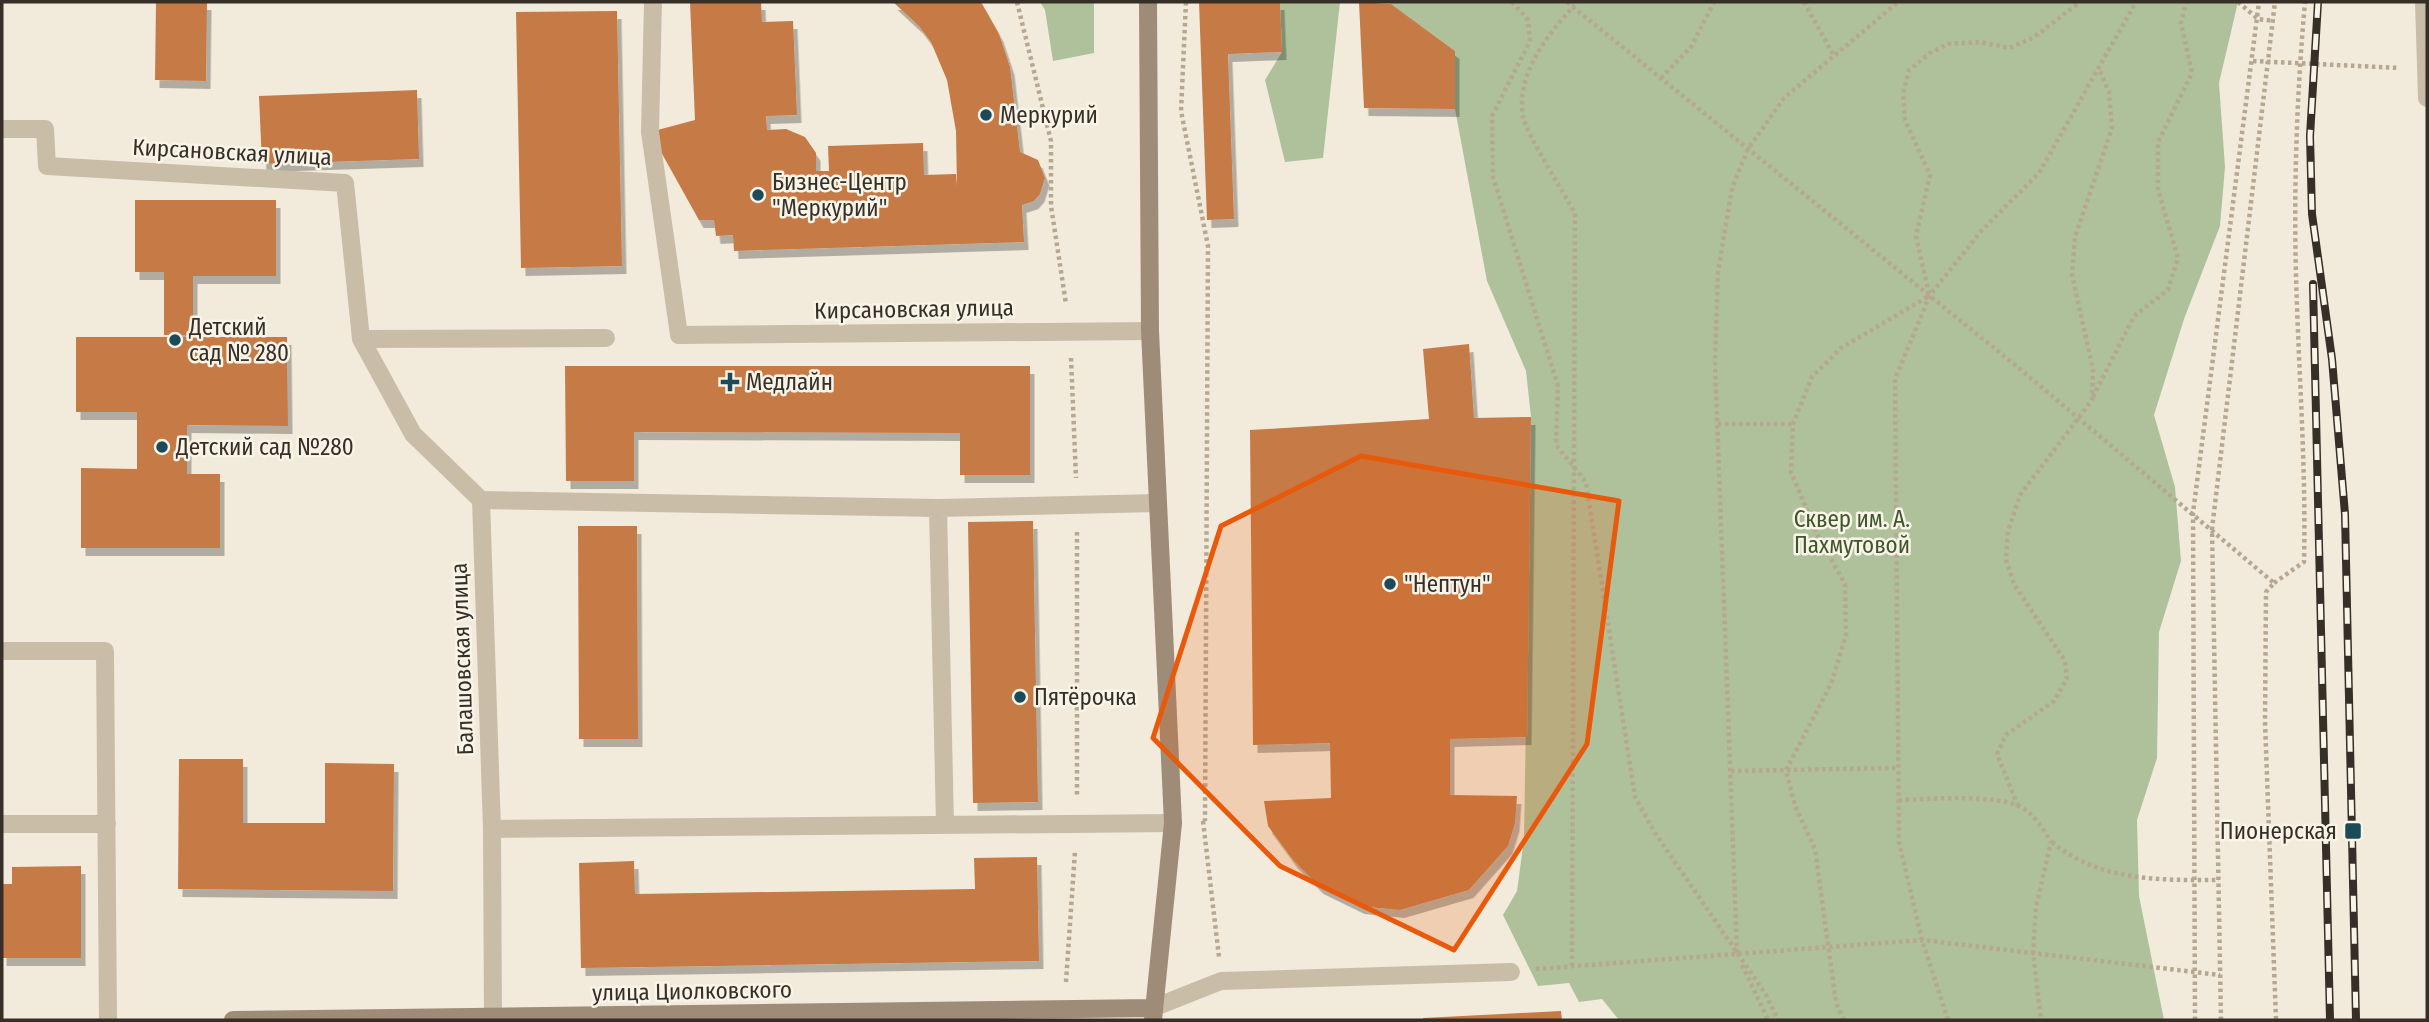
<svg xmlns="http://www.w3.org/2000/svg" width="2429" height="1022" font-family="'Fira Sans Condensed',sans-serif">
	<defs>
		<filter id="shadow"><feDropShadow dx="4.5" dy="8" stdDeviation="0" flood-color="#0004"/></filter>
	</defs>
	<rect width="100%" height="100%" fill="#f2ebdb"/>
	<path fill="#aec19b" d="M1040,2h54v51l-41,8 -8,-51z
		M1280,2h60l-17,156 -38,4 -20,-82 17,-28z
		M1388,2h850l-19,81 6,84 -5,59 -36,93 -30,96 21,72 6,74 -22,71 -2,126 -20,62 2,76 25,124h-545l-17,-21 -23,3 -10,-19 -31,3 -35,-71 14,-24 7,-52 7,-422 -5,-46 -39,-90 -32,-172v-58z"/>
	<path fill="#c67a45" filter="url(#shadow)" d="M156,2h51l-1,79 -51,-1z
		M690,2h71l1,20 31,-1 4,94 -31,1 1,14 19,-1 19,8 11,16v18h13l-1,-25 95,-3 1,32 32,-1 1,14 -1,-57 -9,-51 -16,-38 -12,-16 -26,-24h88l18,32 11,33 10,85 18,8 7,18 -5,16 -6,7 -12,4 2,37 -290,9 -1,-16 -17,1 -2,-16h-15l-49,-88 45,-12z
		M1199,2h81l2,50 -54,2 6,165 -27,1z
		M1359,2l32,2 64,47v58l-91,-1z
		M617,11l5,255 -101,2 -5,-256z
		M417,90l2,69 -157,5 -3,-68z
		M135,200h141v76h-83v59h-29v-63h-29z
		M76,337h211l1,89 -101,-1v49h33v74h-139v-80l56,1v-57h-61z
		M1469,344l5,74 57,-1 -4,320 -77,2v56l67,1 -2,27 -7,23 -39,44 -69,20 -40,-4 -41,-20 -26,-26 -25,-34 -4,-25 67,-3 -1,-55 -77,2 -3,-315 179,-11 -6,-70z
		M565,366h465v109h-70v-42l-326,-1v49h-68z
		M1033,521l5,281 -65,1 -5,-281z
		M578,526h59l1,213h-59z
		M179,759h64v64h82v-60l69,1 -1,127 -215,-2z
		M1037,857l2,104 -458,7 -2,-105 55,-2 1,33 340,-5 -1,-31z
		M81,866v92h-79v-74h10v-17z
		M1561,1011l1,9h-139v-2z"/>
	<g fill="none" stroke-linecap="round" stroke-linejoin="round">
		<path stroke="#b6a791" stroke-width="4.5" stroke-dasharray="3.5 3.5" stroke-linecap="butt" d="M1017,2l34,139v65l15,98
			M1186,2l-5,109 27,135 -3,575
			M1512,2l16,18 2,21 -38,75 1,61 65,209 -2,59 30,37 49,315 20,36 111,162 12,25
			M1567,2l6,5 4,-5
			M1804,2l30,54
			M2238,2l20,17 16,2
			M2253,61l146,7
			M1661,78l30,-31 23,-45
			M1929,294l-13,-58 14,-61 -25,-55 -2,-26 6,-24 21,-17 18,-9 32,-2 29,6 24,-10 47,-36
			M1071,358l5,120
			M2093,397l41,-81 34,-26 10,-32 -20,-68v-48l34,-69 -11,-50 5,-21
			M1718,424h75
			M1077,532v265
			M2274,583l30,-21c2,-86 -4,-171 -7,-256 -4,-101 -1,-204 8,-304
			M1731,771l167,-3
			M1899,800c29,-1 93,-6 120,6 14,6 24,23 32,36l-15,65 -3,46 8,67
			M2018,806l-21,-52 9,-19 48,-34 13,-22 -2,-18 -51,-77 -8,-24 2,-29 12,-36 72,-95 1,-31 -21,-94 3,-38 37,-109 -3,-36 -10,-23
			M1203,821l16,136
			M2052,842c48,40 108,38 167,38
			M1737,953l-22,-589 3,-92 14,-84 16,-39 36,-51 114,-96
			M1742,965l26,55
			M1572,966l3,-753c-10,-18 -49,-80 -52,-96 -7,-43 23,-80 50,-110l447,362 254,214 -8,9 -1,130 11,298
			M1536,969l386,-29 298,35
			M1066,982l9,-131
			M1844,1020l-8,-17 -21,-154 -20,-43 -9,-36 45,-86 15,-49 -1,-51 -28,-50 -26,-62 2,-48 19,-47 29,-29 88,-52
			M1948,1020l-26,-80 -23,-98 -4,-463 35,-84 52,-65 57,-57 97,-171
			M2195,1020l-2,-507 66,-511
			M2221,1020l-9,-491 63,-527"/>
		<path stroke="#cabda7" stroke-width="18" d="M653,2l-3,130 29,203
			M481,500l457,8 220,-5
			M938,508l7,317
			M5,651h100l3,369
			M2,824h105
			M492,829l681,-6
			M1153,1008l68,-27 290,-9"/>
		<path stroke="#cabda7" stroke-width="18" d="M2424,2l3,96
			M2,129h43l2,37 298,17 16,156 245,-1
			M679,335l471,-4
			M361,339l52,95 68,66 11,329 1,191"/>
		<path stroke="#9e8c78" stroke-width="18" d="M1148,2l2,329 23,492 -20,197
			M233,1020l920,-12"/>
		<defs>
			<path id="rail" d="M2318,2l-8,134 2,78 20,145 13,155 11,506
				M2313,284l17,736"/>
		</defs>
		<use href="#rail" stroke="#362f28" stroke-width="8"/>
		<use href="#rail" stroke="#f9f4e8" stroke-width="5" stroke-dasharray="16" stroke-linecap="butt"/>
	</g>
	<path fill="#e8590c" fill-opacity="0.2" stroke="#e8590c" stroke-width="5" stroke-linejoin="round" d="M1361,456l258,45 -32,243 -133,206 -174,-84 -127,-128 68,-212z"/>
	<g fill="#1d4a58" stroke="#f9f4e8" stroke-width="2.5">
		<circle cx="986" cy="115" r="7"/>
		<circle cx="758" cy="195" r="7"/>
		<circle cx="175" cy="340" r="7"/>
		<path d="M726.5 371.5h7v7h7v7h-7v7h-7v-7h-7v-7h7z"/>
		<circle cx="162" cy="447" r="7"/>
		<circle cx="1390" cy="584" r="7"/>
		<circle cx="1020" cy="697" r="7"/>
		<rect x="2344" y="822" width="18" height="18" rx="3.5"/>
	</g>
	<g text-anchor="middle" stroke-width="5" stroke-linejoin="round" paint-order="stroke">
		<g font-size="23" fill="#362f28" stroke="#f9f4e8" text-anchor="start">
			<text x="1000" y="123">Меркурий</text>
			<text x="772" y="190">Бизнес-Центр<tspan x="772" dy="26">"Меркурий"</tspan></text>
			<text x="189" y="335">Детский<tspan x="189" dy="26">сад № 280</tspan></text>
			<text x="746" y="390">Медлайн</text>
			<text x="176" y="455">Детский сад №280</text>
			<text x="1404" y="592">"Нептун"</text>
			<text x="1034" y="705">Пятёрочка</text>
			<text x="2337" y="839" text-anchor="end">Пионерская</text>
		</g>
		<g font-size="23" fill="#362f28" stroke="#f9f4e8">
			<text transform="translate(232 152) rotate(3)" y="8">Кирсановская улица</text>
			<text transform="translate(914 309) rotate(-1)" y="8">Кирсановская улица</text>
			<text transform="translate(462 659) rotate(-92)" y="8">Балашовская улица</text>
			<text transform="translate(692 991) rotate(-1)" y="8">улица Циолковского</text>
		</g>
		<g font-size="23" fill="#3f552b" stroke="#f9f4e8">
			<text x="1852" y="527">Сквер им. А.<tspan x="1852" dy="26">Пахмутовой</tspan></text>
		</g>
	</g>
	<rect width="2429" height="1022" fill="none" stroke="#362f28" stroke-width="7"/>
</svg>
